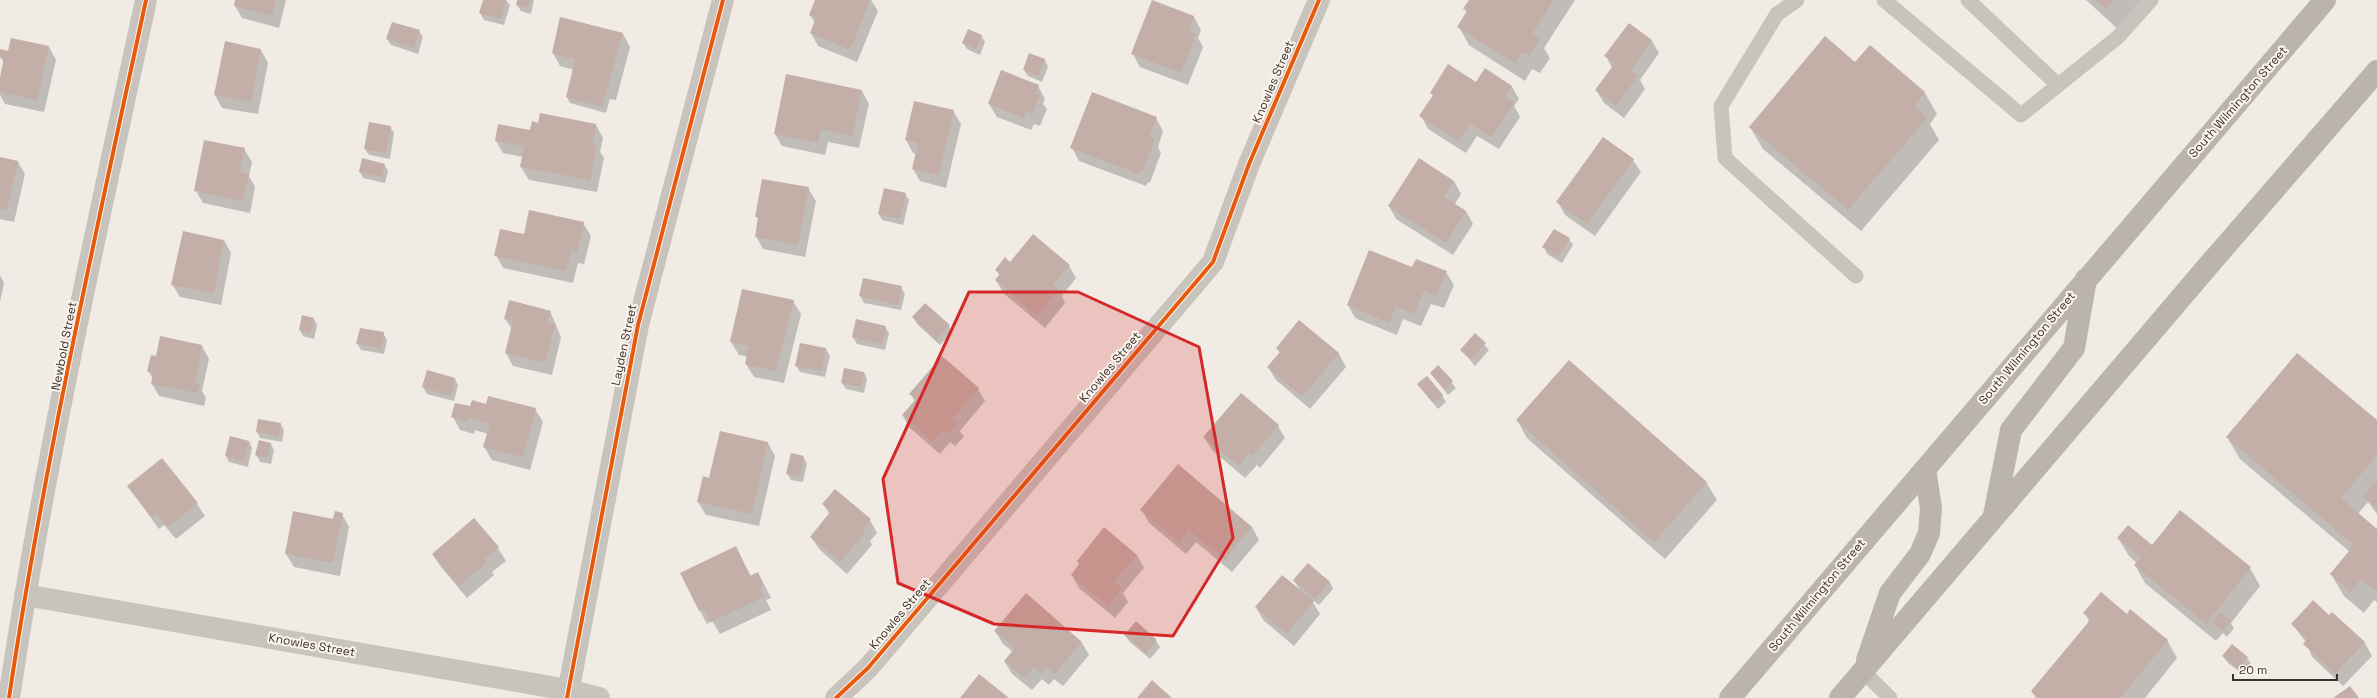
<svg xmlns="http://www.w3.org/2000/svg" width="2377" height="698" font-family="'Space Grotesk',sans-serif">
	<rect width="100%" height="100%" fill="#f0ebe5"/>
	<path fill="#0003" d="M236,0h50l-7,28 -37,-10 -7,-12z
		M484,0h22l4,5 -6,20 -20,-5 -4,-7z
		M518,0h16l-3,14 -10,-3 -4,-6z
		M816,0h55l7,11 -21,51 -39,-16 -7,-13 4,-10 -5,-8z
		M1470,0h105l-31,48 6,10 -10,15 -8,-4 -7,12 -56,-36 -10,-18 8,-14 -2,-4z
		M2086,0h58l-25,30z
		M1153,1l41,16 7,13 -3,8 5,9 -15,38 -48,-18 -7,-13z
		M561,19l62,15 7,13 -14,53 -6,-1 -4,14 -36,-10 -3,-6 7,-27 -14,-4 -7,-13z
		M1629,24l23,17 7,12 -19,27 5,9 -21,29 -20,-15 -8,-13 16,-22 -6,-12z
		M419,31l4,6 -5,17 -27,-9 -4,-6z
		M981,35l4,7 -5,13 -13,-6 -4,-6z
		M1870,46l55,47 12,21 -7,10 9,16 -78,91 -98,-82 -13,-22 106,-64z
		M49,47l7,13 -12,52 -39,-8 -5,-9 4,-31 -4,-9 8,-3z
		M261,50l7,13 -10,51 -36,-6 -7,-13z
		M1030,54l15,6 3,7 -6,15 -14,-6 -4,-6z
		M1476,83l36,4 7,12 -5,7 6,11 -21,32 -22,-13 -11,17 -38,-24 -7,-13 12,-20 -2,-3z
		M1038,86l7,13 -2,5 4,5 -7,17 -6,-2 -3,6 -34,-13 -8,-13z
		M862,91l7,13 -10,44 -31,-6 -3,13 -43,-9 -7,-12z
		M953,111l8,13 -15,64 -26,-7 -7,-12 3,-15 -3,-1 -7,-13z
		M1156,118l7,13 -5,16 3,6 -11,30 -2,-1 -2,4 -67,-25 -7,-13z
		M539,124l57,1 7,13 -3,14 4,6 -7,34 -68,-12 -8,-13 2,-10 -20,-4 -7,-12 35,-10z
		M390,127l4,6 -4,26 -21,-4 -4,-6z
		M244,149l8,13 -3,14 6,11 -5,26 -47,-10 -7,-12z
		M0,158l18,4 7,12 -11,48 -14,-3z
		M1633,160l8,12 -46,64 -30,-21 -7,-13z
		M384,164l4,7 -3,12 -22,-5 -3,-6z
		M1454,181l7,13 -6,10 11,7 7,13 -20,31 -57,-36 -7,-13z
		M808,188l8,13 -11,56 -42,-8 -7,-13 3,-15 -3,-5z
		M905,194l4,6 -6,25 -21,-5 -3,-6z
		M583,223l8,13 -7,28 -6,-1 -5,20 -70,-15 -7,-13 29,-20z
		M1569,239l4,6 -11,18 -15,-9 -3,-7z
		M224,240l7,13 -10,52 -41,-8 -8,-13z
		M1010,263l59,3 7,12 -14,18 3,7 -20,25 -42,-35 -7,-13 4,-4 -4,-6z
		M1413,269l33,3 8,13 -10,23 -13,-4 -10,22 -18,-7 -6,16 -42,-17 -7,-13z
		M0,275l4,8 -4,19z
		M901,287l4,7 -4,16 -37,-7 -4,-7z
		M793,301l8,13 -17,69 -30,-6 -8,-13 2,-7 -9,-2 -8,-13z
		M550,311l11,26 -9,38 -39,-9 -7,-13 6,-24 -7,-10z
		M913,317l36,9 3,6 -12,13 -23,-21z
		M314,319l3,6 -3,14 -11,-3 -3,-6z
		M1299,321l40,33 7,13 -36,42 -34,-29 -8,-13 12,-14 -3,-5z
		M885,327l4,6 -4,17 -28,-6 -4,-7z
		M383,333l4,7 -3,14 -23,-4 -4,-7z
		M1475,334l14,16 -14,16 -13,-16z
		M800,344l26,5 4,7 -5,21 -25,-5 -4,-6z
		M202,346l7,13 -7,32 4,7 -2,8 -45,-10 -7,-12 1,-5 -5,-8 8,-14z
		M1438,366l18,22 -8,7 -17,-22z
		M427,371l28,8 3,6 -4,16 -27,-7 -4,-7z
		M864,372l3,7 -3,14 -18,-4 -4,-6z
		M1418,384l24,11 4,7 -8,7z
		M978,389l7,12 -25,30 4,6 -9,9 -5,-4 -10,12 -30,-26 -7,-12 12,-14 -4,-8z
		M487,405l48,4 8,13 -13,48 -38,-10 -8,-13 4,-13 -13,-4 -1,4 -14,-4 -7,-13 18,-9z
		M1517,420l189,62 11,18 -52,59 -138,-121z
		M2377,421v93l-9,-12 -10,12 19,17v71l-3,-2 -10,13 -20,-17 -13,-22 19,-22 -110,-93 -13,-22z
		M280,423l4,7 -2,12 -22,-4 -3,-6z
		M1278,426l7,12 -25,30 -3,-3 -12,13 -33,-28 -8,-13z
		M249,441l3,7 -4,19 -19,-5 -3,-6z
		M768,443l7,13 -16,70 -53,-11 -8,-13z
		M271,444l3,6 -3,14 -11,-2 -4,-7z
		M803,457l4,6 -4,19 -12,-2 -4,-7z
		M162,459l35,45 8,12 -29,23 -12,-14 -5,4 -31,-43z
		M823,504l47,16 7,13 -7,8 2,4 -25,29 -28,-25 -8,-12 19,-22z
		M1142,510l110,17 7,13 -27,32 -36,-30 -10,12 -37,-31z
		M342,514l7,13 -9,49 -46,-9 -8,-13z
		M474,520l24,28 8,13 -14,11 2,3 -27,23 -26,-31 -8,-12z
		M2118,538l132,30 10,18 -29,37 3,5 -7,9 -4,-4 -7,8 -71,-58 -10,-18 2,-2 -8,-7z
		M736,548l15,28 6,-3 8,13 6,12 -5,2 5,10 -51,24 -8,-13 -5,3 -26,-50z
		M1137,555l7,13 -21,25 5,9 -13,16 -36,-30 -7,-13z
		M1308,565l22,17 3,7 -14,16 -8,-6 9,15 -26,32 -31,-26 -7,-13 45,-16 -7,-10z
		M1026,595l56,48 7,12 -26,31 -9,-7 -5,6 -7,-6 -10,11 -20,-16 -7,-12 8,-10 -10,-8 -8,-13z
		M2085,613l42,2 40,25 10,18 -32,40h-109l-4,-6 57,-70z
		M2332,613l33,30 7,13 -29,30 -31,-29 -6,-15 -14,-18 38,-8z
		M1136,622l20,19 4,6 -10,12 -21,-18 -4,-6z
		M2223,656l24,2 4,6 -9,10 -15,-12z"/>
	<path fill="#c3afa7" d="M235,0h41l-4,16 -38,-10z
		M483,0h23l-5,19 -22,-6z
		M517,0h13l-2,8 -12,-3z
		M815,0h55l-20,50 -40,-17 6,-15 -7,-3z
		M1152,0l42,16 -5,15 7,3 -15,39 -50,-19z
		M1469,0h85l-22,34 8,5 -11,17 -7,-4 -7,11 -58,-36 10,-16 -4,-2z
		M2095,0h19l-8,9z
		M560,17l63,16 -21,74 -36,-10 9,-37 -23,-7z
		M392,22l28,8 -6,18 -28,-9z
		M1629,23l23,17 -21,30 7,6 -22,30 -21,-16 20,-27 -11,-7z
		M968,29l14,6 -6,14 -14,-6z
		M1825,36l30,26 15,-17 55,47 -11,14 13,12 -79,92 -99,-83z
		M11,38l38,8 -12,54 -37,-8v-15l4,-19h-4v-9l8,2z
		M225,41l36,8 -10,53 -37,-7z
		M1029,53l16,6 -6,17 -16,-6z
		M1448,64l28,18 9,-14 27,18 -7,11 9,6 -22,34 -22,-13 -12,17 -39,-25 14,-21 -3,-2z
		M1001,70l38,15 -4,9 5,1 -8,19 -5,-2 -3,6 -36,-14z
		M786,74l76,16 -10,46 -31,-7 -3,14 -44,-9z
		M1092,92l65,25 -8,20 6,2 -12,32 -2,-1 -2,4 -69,-26z
		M914,101l40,9 -15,65 -27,-6 6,-26 -13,-3z
		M540,113l56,11 -3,20 4,1 -7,35 -70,-13 4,-21 -29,-5 3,-17 32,6 2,-9 6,2z
		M369,122l22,4 -5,27 -22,-4z
		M1603,137l31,22 -47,65 -31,-22z
		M204,140l41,8 -5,24 9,2 -6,27 -49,-10z
		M0,157l18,4 -11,49 -7,-2z
		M362,158l23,6 -3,13 -23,-5z
		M1419,158l35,23 -10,16 22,14 -20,32 -58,-37z
		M762,179l47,8 -11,58 -43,-8 3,-20h-3z
		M884,188l22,5 -6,26 -22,-5z
		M529,210l55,12 -7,30 -6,-2 -5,21 -72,-15 6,-27 24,5z
		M1554,229l16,9 -12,19 -16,-10z
		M183,231l41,9 -10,53 -43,-8z
		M1033,234l37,31 -17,20 6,4 -22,27 -42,-36 5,-6 -5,-4 10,-13 5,5z
		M1369,250l43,17 4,-8 31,12 -10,25 -13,-5 -10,23 -18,-8 -7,17 -42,-18z
		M863,278l39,8 -4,19 -39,-9z
		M742,289l52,11 -18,71 -31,-7 4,-18 -19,-4z
		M509,300l42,11 -4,11 8,2 -10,39 -40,-10 8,-32 -9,-2z
		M925,303l25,22 -14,15 -24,-23z
		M302,315l12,3 -4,15 -11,-3z
		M856,319l30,7 -4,18 -30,-7z
		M1299,320l40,33 -37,44 -35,-30 13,-15 -4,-4z
		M360,328l24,4 -3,16 -25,-4z
		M1475,333l11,10 -15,17 -11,-10z
		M160,336l42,9 -7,38 5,1 -3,9 -46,-9 2,-12 -6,-1 4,-16 5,1z
		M800,343l26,5 -4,23 -27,-5z
		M2297,353l80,67v35l-36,43 36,31v63l-16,-13 -10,13 -21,-18 24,-29 -128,-108z
		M942,356l37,32 -27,31 5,4 -10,11 -5,-4 -10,12 -30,-27 14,-16 -7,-5z
		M1569,360l138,122 -53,60 -138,-122z
		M1438,365l15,16 -9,8 -14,-16z
		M844,368l20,4 -3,15 -20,-4z
		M427,370l28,8 -4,18 -29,-9z
		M1427,376l16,19 -10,8 -16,-19z
		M1241,393l38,32 -27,31 -3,-3 -11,13 -35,-29z
		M488,396l48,12 -13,49 -40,-10 7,-23 -22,-6 -1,4 -16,-5 4,-14 15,3 2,-6 14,4z
		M258,419l23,4 -3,13 -22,-4z
		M720,431l48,11 -16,72 -55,-12 6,-26 6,2z
		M230,436l19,5 -5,20 -19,-5z
		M259,440l12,3 -4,15 -12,-3z
		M791,453l13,3 -4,20 -14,-2z
		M162,458l36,45 -30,24 -12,-14 -5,4 -24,-31z
		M1178,464l74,63 -27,33 -36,-30 -10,12 -39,-32z
		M2377,480v28l-14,-12z
		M835,489l36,30 -9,10 4,3 -26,30 -30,-25 21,-26 -9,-7z
		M2180,510l71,57 -45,57 -72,-59 7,-8 -24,-19 11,-13 24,20z
		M293,511l40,8 2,-8 8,2 -10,50 -48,-9z
		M474,518l25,29 -14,12 2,3 -28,24 -27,-32z
		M1104,527l33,28 -23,27 8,6 -14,18 -37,-31 8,-11 -2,-3z
		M736,546l14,30 8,-4 6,13 -5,2 5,10 -53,25 -7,-13 -5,2 -19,-38z
		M1308,563l22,19 -15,17 -22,-19z
		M1282,575l32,26 -28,33 -31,-27z
		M2101,592l26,22 3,-5 38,31 -48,58h-81l-8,-7 60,-72 -8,-6z
		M1026,593l56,49 -27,32 -9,-7 -5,6 -7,-6 -10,11 -20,-17 11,-13 -21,-17z
		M2313,600l16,15 3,-3 33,30 -30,32 -32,-30 4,-5 -16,-15z
		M2220,612l11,9 -8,10 -11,-9z
		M1136,621l21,19 -11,13 -22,-18z
		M2232,644l16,13 -10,12 -16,-13z
		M979,674l30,24h-49z
		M1152,680l20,18h-35z
		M2350,686l9,12h-26z"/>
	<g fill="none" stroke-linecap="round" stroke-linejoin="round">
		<path stroke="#c9c3be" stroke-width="15" d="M1797,0l-20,14 -56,92 4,52 131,118
			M1884,0l137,115 97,-78 33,-37
			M1968,0l90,85
			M1863,671l27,27"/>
		<path stroke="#c9c3be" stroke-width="22" d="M25,595l543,95 31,8
			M9,698c35,-234 87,-466 137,-698
			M567,698l71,-373 85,-325
			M836,698l32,-30 345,-406 36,-98 70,-164"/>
		<path stroke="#bab3ae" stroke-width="22" d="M1994,515l17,-85 63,-82 12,-69
			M1867,660l23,-67 30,-39 9,-21 2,-25 -6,-39
			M1730,698l595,-698
			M1840,698l368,-432 169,-195"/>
		<defs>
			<path id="cycleway" d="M9,698c35,-234 87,-466 137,-698
				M567,698l71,-373 85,-325
				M836,698l32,-30 345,-406 36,-98 70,-164"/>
		</defs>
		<use href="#cycleway" stroke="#fbf5ee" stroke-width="6"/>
		<use href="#cycleway" stroke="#e8590c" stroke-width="4"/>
	</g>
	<path fill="#d62828" fill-opacity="0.2" stroke="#d62828" stroke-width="3" stroke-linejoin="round" d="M969,292h109l121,55 34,191 -60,98 -179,-12 -96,-41 -15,-104z"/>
	<g text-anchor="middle" stroke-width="4" stroke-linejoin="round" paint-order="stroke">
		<g font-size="12" fill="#3b302b" stroke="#fbf5ee">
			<text transform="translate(1273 82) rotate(-67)" y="4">Knowles Street</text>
			<text transform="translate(2238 102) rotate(-49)" y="4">South Wilmington Street</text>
			<text transform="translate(624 345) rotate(-78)" y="4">Layden Street</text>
			<text transform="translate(64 346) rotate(-79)" y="4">Newbold Street</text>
			<text transform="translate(2027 348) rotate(-50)" y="4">South Wilmington Street</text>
			<text transform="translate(1110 367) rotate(-50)" y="4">Knowles Street</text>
			<text transform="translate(1817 595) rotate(-50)" y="4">South Wilmington Street</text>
			<text transform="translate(900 614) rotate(-50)" y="4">Knowles Street</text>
			<text transform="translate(312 645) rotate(10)" y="4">Knowles Street</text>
		</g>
	</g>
	<path d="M2233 674v6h104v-6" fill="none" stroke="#3b302b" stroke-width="2"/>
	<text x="2239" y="674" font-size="12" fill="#3b302b" stroke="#fbf5ee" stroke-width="3" paint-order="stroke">20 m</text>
</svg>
